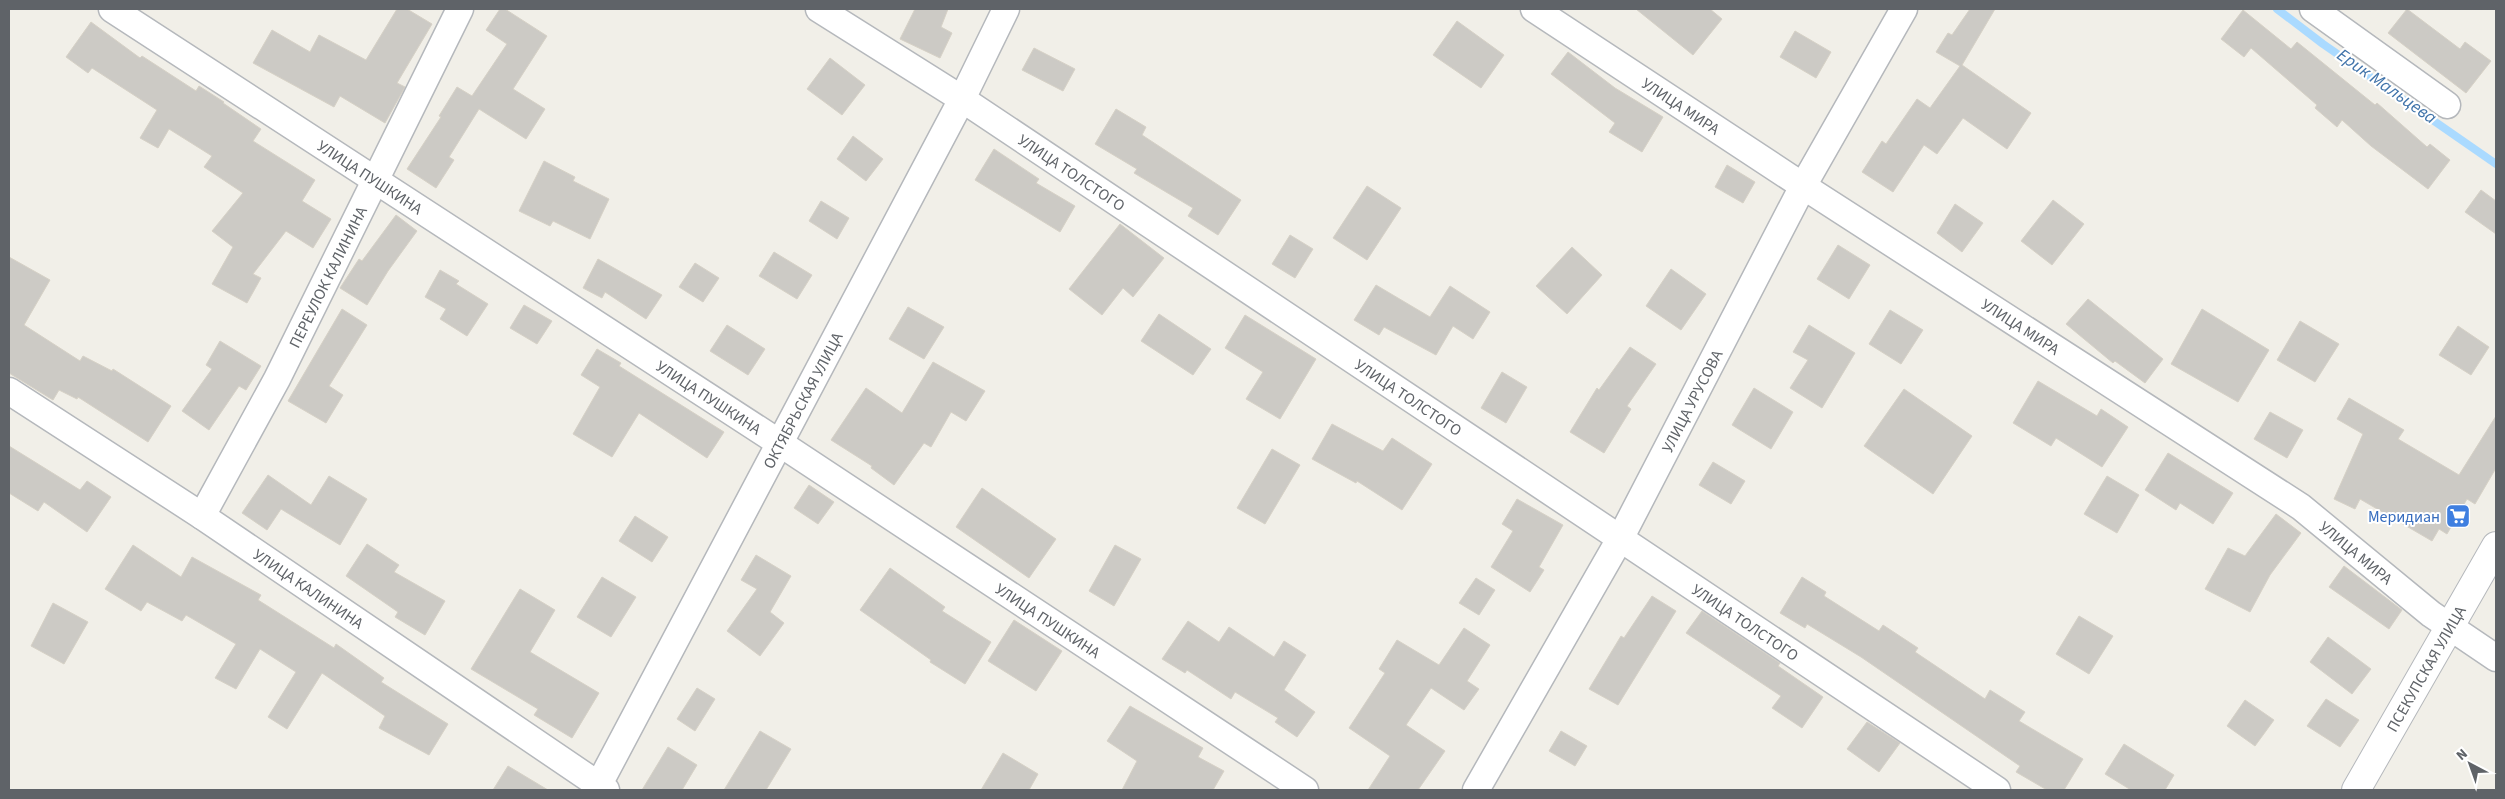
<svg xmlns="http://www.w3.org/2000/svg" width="2505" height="799" font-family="'Source Sans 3',sans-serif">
	<rect width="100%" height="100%" fill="#f1efe8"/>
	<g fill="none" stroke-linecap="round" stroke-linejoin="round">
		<path stroke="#aadaff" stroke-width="8" d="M2277,9l46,35 173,120"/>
	</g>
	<path fill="#cccac5" stroke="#d6d1c6" d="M397,9h10l25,15 -35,59 8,4 -20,36 -45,-27 -6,11 -81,-44 19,-33 38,22 9,-17 47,25z
		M500,9h5l42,27 -34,53 32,20 -19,30 -47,-30 -30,48 5,3 -18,28 -29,-19 34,-52 -2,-1 18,-29 15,9 35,-52 -21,-14z
		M915,9h33l-7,18 11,6 -12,25 -40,-19z
		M1636,9h74l12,10 -29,36z
		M1970,9h25l-33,56 69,48 -24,36 -44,-31 -26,36 -13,-9 -31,47 -31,-20 20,-31 4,3 31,-45 13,9 30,-42 -24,-14 12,-19 4,2z
		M2407,9l53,40 5,-7 26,19 -25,32 -78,-60z
		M2243,10l48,39 6,-7 78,63 2,-2 50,44 3,-3 20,16 -22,29 -57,-43 -29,-26 -5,7 -22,-19 2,-3 -66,-57 -7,9 -23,-18z
		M1457,21l47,34 -23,33 -48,-33z
		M91,22l49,36 2,-2 54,35 3,-5 25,16 -1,1 38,26 -8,12 62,39 -13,21 29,18 -18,29 -27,-17 -33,43 8,4 -14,25 -35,-19 21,-37 -21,-16 31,-38 -39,-26 8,-11 -43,-27 -11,19 -18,-10 17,-28 -65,-42 -4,5 -22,-16z
		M1795,31l36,21 -15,26 -36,-21z
		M1034,48l41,21 -12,22 -41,-21z
		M1568,52l47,36 48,29 -21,35 -33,-20 6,-9 -64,-49z
		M830,58l35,27 -23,30 -35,-26z
		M1116,109l30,18 -4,8 99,65 -23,35 -30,-19 5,-8 -59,-35 3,-4 -42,-25z
		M853,136l30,23 -17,22 -29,-22z
		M994,149l45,30 -3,4 39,23 -15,26 -85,-52z
		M544,161l31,16 -2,4 36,18 -19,40 -37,-18 -3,5 -31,-15z
		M1727,165l28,17 -12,21 -28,-16z
		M1367,186l34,22 -34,52 -34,-22z
		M2481,190l15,11v33l-31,-22z
		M2053,200l31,24 -32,41 -31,-24z
		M821,201l28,17 -12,21 -28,-18z
		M1955,204l28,19 -21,29 -25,-19z
		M396,215l21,16 -29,40 -21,34 -27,-17 19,-29 3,2z
		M1120,224l44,34 -31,39 -10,-9 -21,27 -33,-26z
		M1290,235l23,14 -18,29 -23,-14z
		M1838,245l32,20 -21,34 -32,-20z
		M1572,247l30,28 -35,39 -31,-28z
		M774,252l38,23 -15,24 -38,-23z
		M9,257l41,23 -26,45 56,36 3,-5 29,15 1,-2 58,37 -23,36 -70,-45 -1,2 -18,-9 -6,10 -44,-27z
		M598,259l64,36 -16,24 -41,-27 -3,6 -19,-10z
		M695,263l24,15 -16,24 -24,-15z
		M1671,269l35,25 -25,36 -35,-24z
		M440,270l19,11 -3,3 32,20 -21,32 -27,-17 6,-10 -21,-12z
		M1376,285l54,32 20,-31 40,26 -17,27 -20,-13 -17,29 -52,-28 -5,8 -25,-15z
		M2088,299l75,60 -18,24 -30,-22 -2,2 -47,-39z
		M524,305l28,16 -15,23 -27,-16z
		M908,307l36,20 -20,32 -35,-20z
		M342,309l25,16 -38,61 14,9 -17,28 -38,-22z
		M2202,309l67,41 -31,52 -67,-38z
		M1890,310l33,20 -22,34 -32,-20z
		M1159,314l52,35 -18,26 -52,-34z
		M1245,315l71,44 -36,60 -34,-20 17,-27 -38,-24z
		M2300,321l39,23 -24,38 -38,-22z
		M727,325l38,24 -17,26 -38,-24z
		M1809,325l46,28 -33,55 -32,-20 18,-28 -15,-8z
		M2458,326l31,21 -18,28 -32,-20z
		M220,341l41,25 -15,24 -7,-4 -30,44 -27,-19 30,-42 -6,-4z
		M1630,347l26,17 -29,42 4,3 -27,44 -34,-21 27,-44 2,2z
		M597,349l24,14 -2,3 105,66 -17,26 -68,-45 -27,44 -39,-23 27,-47 -19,-12z
		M933,362l52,29 -19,30 -15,-9 -20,35 -7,-4 -30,42 -23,-17 1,-2 -41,-26 35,-52 36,25z
		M1502,372l25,15 -21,36 -25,-15z
		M2038,381l59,35 4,-7 27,18 -26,40 -46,-29 -5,8 -38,-23z
		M1754,388l39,24 -22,37 -39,-24z
		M1904,389l68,47 -39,58 -69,-48z
		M2349,398l55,32 -6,9 61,36 37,-59v52l-21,36 -8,-5 -20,35 -8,-5 -7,12 -72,-42 -5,10 -21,-10 29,-65 -26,-15z
		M2270,412l33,18 -16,28 -33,-19z
		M1332,424l51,27 9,-13 40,26 -30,46 -45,-29 -1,2 -44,-24z
		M9,446l71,44 7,-9 24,16 -24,35 -43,-30 -6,9 -29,-18z
		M1272,449l28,16 -35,59 -28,-16z
		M2168,453l65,40 -20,31 -33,-21 -4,7 -31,-20z
		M1713,462l32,19 -14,23 -32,-19z
		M268,475l43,30 18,-29 38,23 -27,46 -59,-36 -14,21 -25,-17z
		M2107,476l32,19 -22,38 -33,-19z
		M809,485l25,17 -16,22 -24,-16z
		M982,488l74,51 -27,39 -73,-51z
		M1517,499l46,26 -24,42 5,3 -14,22 -39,-25 22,-36 -11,-7z
		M2276,514l25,19 -31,42 -20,37 -45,-23 23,-41 17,8z
		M635,516l33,21 -16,25 -33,-21z
		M367,544l32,21 -5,7 51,29 -20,34 -30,-18 3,-5 -52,-36z
		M133,545l48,32 11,-20 69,38 -3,5 76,48 2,-4 48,34 -3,4 67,42 -19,31 -50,-27 6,-12 -63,-43 -35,56 -19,-12 28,-45 -36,-23 -24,40 -21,-11 21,-34 -50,-29 -4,6 -35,-19 -6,9 -36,-22z
		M1115,545l26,14 -27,47 -25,-15z
		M756,555l35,21 -21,36 14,11 -24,33 -33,-25 30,-42 -16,-9z
		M2344,566l58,44 -13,19 -60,-42z
		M890,568l55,39 -3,4 49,31 -26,42 -35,-22 1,-2 -71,-50z
		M602,577l34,20 -25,40 -34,-20z
		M1802,577l24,15 -2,4 55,35 4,-6 35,23 -3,4 70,47 5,-9 35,22 -6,9 64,38 -19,31h-17l-31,-18 4,-6 -159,-109 -54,-33 -2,4 -25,-15z
		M1476,578l19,12 -16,25 -20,-12z
		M520,589l35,21 -25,42 69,41 -27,45 -38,-23 4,-6 -67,-40z
		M1652,596l24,15 -58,94 -29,-16 32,-53 3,2z
		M53,603l35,19 -24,42 -33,-18z
		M1702,611l78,52 -2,3 45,31 -21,31 -30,-20 9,-12 -95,-63z
		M2079,616l34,20 -24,38 -33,-20z
		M1014,620l48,31 -26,40 -48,-30z
		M1188,621l31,21 10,-15 45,30 10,-16 22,14 -22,35 31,22 -18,25 -22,-15 3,-4 -43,-26 -4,7 -44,-29 -2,3 -23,-14z
		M1464,628l26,17 -23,36 12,8 -15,21 -33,-22 -25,37 39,26 -27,39h-50l22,-34 -41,-28 36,-55 -6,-4 18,-29 42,25z
		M2328,637l43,32 -19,25 -42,-32z
		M697,688l18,11 -20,32 -18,-12z
		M2326,699l33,21 -19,27 -33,-21z
		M2245,700l29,20 -19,26 -28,-20z
		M1130,706l73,42 -5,9 26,14 -11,19h-91l15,-29 -30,-20z
		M1867,722l33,21 -21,29 -32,-23z
		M760,731l31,18 -25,41h-42z
		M1561,731l26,15 -12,20 -26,-15z
		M2124,744l50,31 -9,15h-34l-26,-16z
		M668,747l29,18 -15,25h-40z
		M1003,753l35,21 -9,16h-48z
		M508,766l40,24h-55z"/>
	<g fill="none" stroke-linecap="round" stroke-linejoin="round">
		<defs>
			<g id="minor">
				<path id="s1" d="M112,9l666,433 527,348"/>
				<path id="s2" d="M819,9l143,90 1035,691"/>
				<path id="s3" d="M1534,9l269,177 498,321 130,107 65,44"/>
				<path d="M2313,9l134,96"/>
				<path id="s4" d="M9,391l193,125 404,274"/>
				<path id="s5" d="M202,516l75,-137 183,-370"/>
				<path id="s6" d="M596,790l366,-691 44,-90"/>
				<path id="s7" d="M1476,790l145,-253 182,-351 101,-177"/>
			</g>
			<g id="tertiary">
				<path id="s8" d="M2356,790l140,-244"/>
			</g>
		</defs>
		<use href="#minor" stroke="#b5b8bc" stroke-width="29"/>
		<use href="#tertiary" stroke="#b5b8bc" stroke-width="30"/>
		<use href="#minor" stroke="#fff" stroke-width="26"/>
		<use href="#tertiary" stroke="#fff" stroke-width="28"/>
	</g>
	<defs>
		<symbol id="supermarket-square" viewBox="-11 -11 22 22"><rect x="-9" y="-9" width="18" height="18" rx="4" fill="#3f7fe0" stroke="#fff"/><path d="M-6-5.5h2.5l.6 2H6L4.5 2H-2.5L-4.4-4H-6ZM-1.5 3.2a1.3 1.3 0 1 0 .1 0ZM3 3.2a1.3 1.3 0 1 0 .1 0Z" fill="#fff"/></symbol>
	</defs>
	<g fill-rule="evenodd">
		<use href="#supermarket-square" x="2444" y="502" width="28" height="28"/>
	</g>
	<g text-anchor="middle" stroke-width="4" stroke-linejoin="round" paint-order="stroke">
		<g font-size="16" fill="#5f6368" stroke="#fff">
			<text dy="6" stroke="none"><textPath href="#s3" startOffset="176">УЛИЦА МИРА</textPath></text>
			<text dy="6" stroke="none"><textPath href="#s2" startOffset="301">УЛИЦА ТОЛСТОГО</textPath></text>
			<text dy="6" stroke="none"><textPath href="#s1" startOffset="308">УЛИЦА ПУШКИНА</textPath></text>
			<text dy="6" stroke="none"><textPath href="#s5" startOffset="270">ПЕРЕУЛОК КАЛИНИНА</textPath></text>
			<text dy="6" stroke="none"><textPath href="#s3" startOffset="581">УЛИЦА МИРА</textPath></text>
			<text dy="6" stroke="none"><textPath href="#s2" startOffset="706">УЛИЦА ТОЛСТОГО</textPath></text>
			<text dy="6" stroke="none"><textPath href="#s1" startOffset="712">УЛИЦА ПУШКИНА</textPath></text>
			<text dy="6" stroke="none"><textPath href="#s6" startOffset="441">ОКТЯБРЬСКАЯ УЛИЦА</textPath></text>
			<text dy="6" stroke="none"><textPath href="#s7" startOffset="445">УЛИЦА УРУСОВА</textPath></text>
			<text dy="6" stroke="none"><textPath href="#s3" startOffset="986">УЛИЦА МИРА</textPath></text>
			<text dy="6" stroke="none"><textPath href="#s4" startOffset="359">УЛИЦА КАЛИНИНА</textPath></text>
			<text dy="6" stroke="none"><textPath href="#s1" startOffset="1118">УЛИЦА ПУШКИНА</textPath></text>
			<text dy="6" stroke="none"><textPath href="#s2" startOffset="1111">УЛИЦА ТОЛСТОГО</textPath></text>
			<text dy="6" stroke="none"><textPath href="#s8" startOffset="140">ПСЕКУПСКАЯ УЛИЦА</textPath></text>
		</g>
		<g font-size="16" fill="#366cbe" stroke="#fff" text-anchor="end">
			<text x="2440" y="522">Меридиан</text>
		</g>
		<g font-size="18" font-style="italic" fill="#4174aa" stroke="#fff">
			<text transform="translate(2387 86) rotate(35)" y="6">Ерик Мальцева</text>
		</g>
	</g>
	<rect width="2505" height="799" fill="none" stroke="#5f6368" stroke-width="20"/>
	<g transform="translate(2470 764) rotate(319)" stroke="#ffffff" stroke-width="4" paint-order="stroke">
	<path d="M0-4L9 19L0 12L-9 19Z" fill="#5f6368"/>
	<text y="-8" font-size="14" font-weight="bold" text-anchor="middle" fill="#5f6368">N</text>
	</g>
</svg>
